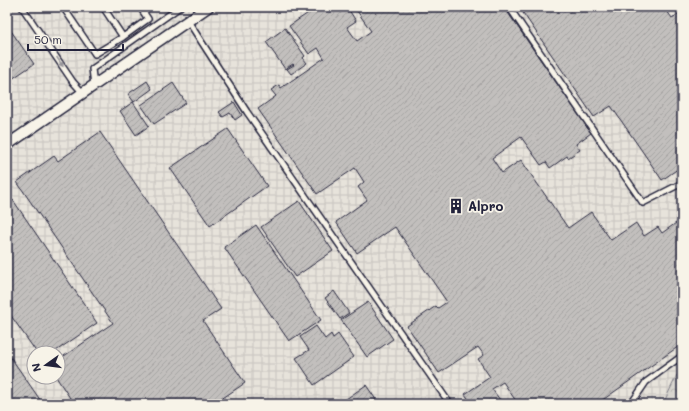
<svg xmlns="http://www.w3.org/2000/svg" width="689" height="411" font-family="Mali,sans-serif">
	<defs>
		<pattern id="industrial-grid" width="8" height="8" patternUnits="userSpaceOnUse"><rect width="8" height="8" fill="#e7e3db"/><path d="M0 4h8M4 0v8" fill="none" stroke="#c6c2bd"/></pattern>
		<pattern id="forest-crowns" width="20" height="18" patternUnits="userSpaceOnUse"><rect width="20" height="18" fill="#d8d5cf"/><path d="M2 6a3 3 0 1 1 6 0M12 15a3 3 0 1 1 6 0" fill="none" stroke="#b9b7b3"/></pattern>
		<pattern id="building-hatch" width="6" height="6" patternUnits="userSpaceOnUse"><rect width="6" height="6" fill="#c2bfbd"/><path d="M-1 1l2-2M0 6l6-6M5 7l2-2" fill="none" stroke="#a6a4a3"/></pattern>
	</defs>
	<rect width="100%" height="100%" fill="#f7f3e8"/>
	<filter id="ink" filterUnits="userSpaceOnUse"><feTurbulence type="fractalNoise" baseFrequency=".025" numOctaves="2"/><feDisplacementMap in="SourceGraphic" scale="8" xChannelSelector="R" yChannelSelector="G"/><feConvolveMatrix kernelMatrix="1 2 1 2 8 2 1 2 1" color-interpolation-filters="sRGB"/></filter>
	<g filter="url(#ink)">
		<path fill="url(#industrial-grid)" fill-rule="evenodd" d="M7,7h675v364l-5,4 -14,29h-656zM34,353h24v24h-24z"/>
		<path fill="url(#forest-crowns)" stroke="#7d7c85" d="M682,371v33h-19l14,-29z"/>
		<path fill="url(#building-hatch)" stroke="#22223b" d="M317,7h30l9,14 -9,6 10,14 14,-10 -14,-20 5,-4h142l87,126 -15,11 4,6 -12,8 -1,-2 -17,12 -4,-6 -5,3 -20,-28 -29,21 10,15 19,-13 47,68 23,-16 20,28 25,-17 8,13 14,-9 4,6 14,-10 6,3v118l-85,60h-79l-15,-22 -11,7 11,15h-21l-4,-5 -7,4 -6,-9 25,-17 -12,-18 6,-4 -6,-8 -39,26 -32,-47 29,-20 2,2 9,-6 -52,-75 -38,26 -21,-31 31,-22 -9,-13 6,-5 -9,-14 -38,26 -59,-85 18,-13 -5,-6 8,-5 2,3 43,-30 -6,-10 -9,6 -20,-28z
			M519,7h145l8,11 10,-6v154l-20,14 -51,-74 -17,11z
			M7,25l27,39 -25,17 -2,-3z
			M285,28l20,28 -2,2 4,5 -16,11 -4,-5 7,-4 -1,-1 -8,5 -19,-27z
			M147,81l5,8 -18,13 -6,-8z
			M173,83l13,20 -32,21 -13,-19z
			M133,102l16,24 -13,9 -16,-24z
			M234,102l8,13 -7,5 -5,-7 -7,4 -4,-5z
			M228,129l39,57 -57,40 -40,-58z
			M100,132l121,177 -18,12 42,62 -31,21h-140l-18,-27h2v-17l55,-37 -96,-141 37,-26 4,5z
			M13,200l84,123 -44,30h-16l-30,-43v-105z
			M299,201l34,50 -38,26 -34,-50z
			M256,225l65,95 -32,21 -65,-94z
			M334,291l15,22 -9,6 -15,-21z
			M368,302l25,37 -26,18 -26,-37z
			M316,326l9,13 6,-5 2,4 5,-4 16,23 -40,28 -18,-27 13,-8 -9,-13z
			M7,352l36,52h-36z
			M366,385l13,19h-40z"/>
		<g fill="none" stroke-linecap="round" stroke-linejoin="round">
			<defs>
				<path id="lane" d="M22,7l51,75 10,11
					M63,7l32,47 28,-17
					M103,7l20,30 25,-18 -8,-12
					M509,7l134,196 39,-20
					M188,21l59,91 203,292
					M94,85l-2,-16 88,-62
					M631,404l15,-22 36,-26"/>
				<path id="street" d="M7,145l201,-138"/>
			</defs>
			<use href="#lane" stroke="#22223b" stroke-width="8"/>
			<use href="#street" stroke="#22223b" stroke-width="13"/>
			<use href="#lane" stroke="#f7f3e8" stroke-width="5"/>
			<use href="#street" stroke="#f7f3e8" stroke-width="10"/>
		</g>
		<defs><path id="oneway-solid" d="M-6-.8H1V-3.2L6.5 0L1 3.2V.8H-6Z"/></defs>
		<use fill="#97959a" href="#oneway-solid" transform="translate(60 62) rotate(56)"/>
	</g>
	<defs>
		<symbol id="building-bare" viewBox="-9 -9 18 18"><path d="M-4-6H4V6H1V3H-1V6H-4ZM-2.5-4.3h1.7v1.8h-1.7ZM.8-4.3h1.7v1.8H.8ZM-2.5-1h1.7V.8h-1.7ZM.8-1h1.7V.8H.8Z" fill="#22223b" stroke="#f7f3e8" stroke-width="2.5" paint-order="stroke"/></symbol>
	</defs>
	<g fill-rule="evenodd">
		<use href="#building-bare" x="445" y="195" width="22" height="22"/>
	</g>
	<g text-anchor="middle" stroke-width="3.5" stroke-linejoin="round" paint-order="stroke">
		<g font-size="13" font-weight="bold" fill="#22223b" stroke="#f7f3e8" text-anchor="start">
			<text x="468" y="211">Alpro</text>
		</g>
	</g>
	<rect width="689" height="411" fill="none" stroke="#f7f3e8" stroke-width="24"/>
	<rect x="12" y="12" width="665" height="387" fill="none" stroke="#22223b" stroke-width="1.5" filter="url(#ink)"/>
	<g transform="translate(46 365) rotate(256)"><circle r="19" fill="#f7f3e8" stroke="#a29fa3"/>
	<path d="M0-3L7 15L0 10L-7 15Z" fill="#22223b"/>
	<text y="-6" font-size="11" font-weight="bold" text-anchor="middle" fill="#22223b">N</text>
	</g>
	<path d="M28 44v6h95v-6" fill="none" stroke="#22223b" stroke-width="2"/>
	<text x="34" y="44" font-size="12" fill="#22223b" stroke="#f7f3e8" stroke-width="3" paint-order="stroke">50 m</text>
</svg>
